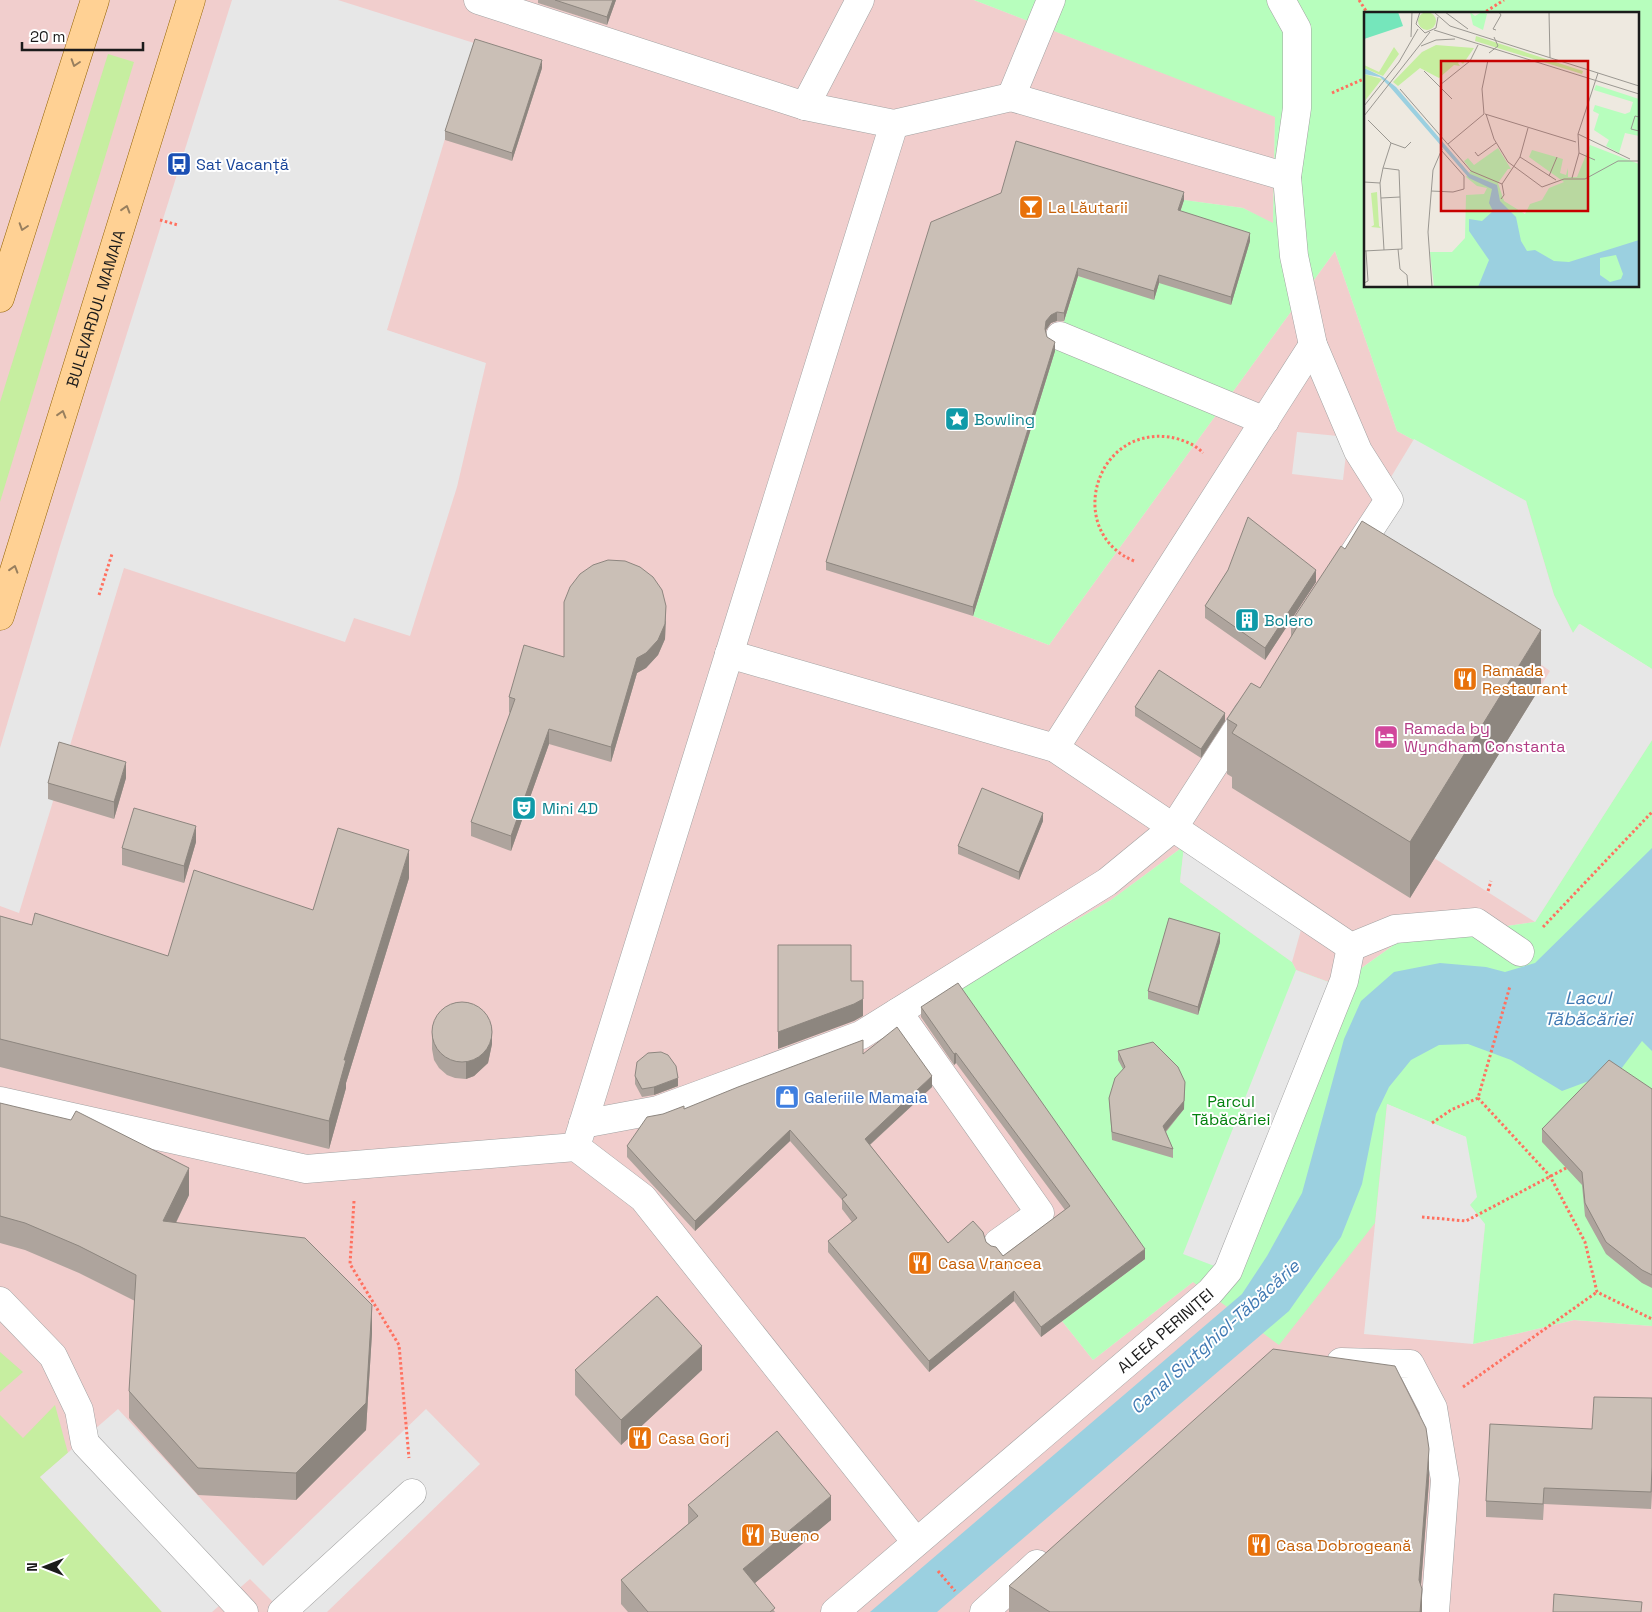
<svg xmlns="http://www.w3.org/2000/svg" width="1652" height="1612" font-family="'Space Grotesk',sans-serif">
	<rect width="100%" height="100%" fill="#eee9e0"/>
	<path fill="#f1cecd" d="M0,0h974l301,116 -2,108 -30,-16 -59,-8 -6,18 72,23 -19,64 -72,-22 -5,17 -76,-23 -105,339 76,29 286,-394 62,180 129,70 48,132 78,36v71l-117,182 -137,20 -42,30 -25,11 -35,-13 -4,-8 -112,-80 4,-36 -73,54 -156,89 190,270 -83,62 31,39 100,-78 194,-178 90,93 8,27 -12,120 101,-24 78,6v286h-1652z"/>
	<path fill="#c6eea0" d="M108,54l26,8 -134,440v-100z
		M0,1352l23,20 -23,20z
		M55,1405l13,48 -28,24 122,135h-162v-197l23,23z"/>
	<path fill="#b7febd" fill-rule="evenodd" d="M974,0h678v669l-72,-45 -7,9 -19,-38 -28,-94 -129,-70 -62,-180 -286,394 -76,-29 105,-340 76,23 30,-99 59,8 30,15 2,-106zM1366,14h272v272h-272z
		M1652,740v586l-78,-6 -101,24 12,-119 -15,-20 -4,-68 -79,-33 -12,119 -96,122 -86,-63 -100,78 -31,-39 83,-62 -190,-270 156,-89 73,-54 -4,36 112,80 4,8 35,13 25,-11 42,-30 137,-20z"/>
	<path fill="#e7e7e7" d="M232,0h106l136,43 -87,287 99,33 -29,124 -47,149 -56,-18 -9,24 -221,-74 -105,345 -19,-7v-158l60,-202z
		M1297,432l51,5 -5,43 -51,-6z
		M1414,439l112,62 28,94 19,38 6,-9 73,45v71l-117,182 -101,-64 116,-187 -94,-68 -94,-78z
		M1184,846l117,84 -9,32 -112,-80z
		M1296,970l35,13 -114,284 -34,-13z
		M1387,1104l79,33 11,60 -7,8 15,19 -12,120 -109,-10z
		M118,1409l145,157 163,-157 54,55 -153,148h-44l-33,-33 -38,33h-50l-122,-135z"/>
	<path fill="#9bd0e0" d="M1652,848v203l-10,-10 -21,28 -59,22 -51,-31 -43,-16 -29,1 -28,15 -22,27 -13,27 -14,70 -21,53 -52,74 -352,301h-67l372,-318 25,-38 35,-63 42,-154 17,-38 33,-29 46,-9 46,4 19,5 30,-9z"/>
	<g fill="none" stroke-linecap="round" stroke-linejoin="round">
		<defs>
			<g id="minor">
				<path d="M478,0l327,106 89,18 117,-27 276,80"/>
				<path d="M1281,0l16,29v79l-10,69 7,79 19,89 45,106 31,49 -38,58"/>
				<path d="M1011,97l40,-97"/>
				<path d="M805,106l55,-106"/>
				<path d="M1060,336l205,85"/>
				<path d="M729,654l326,94 296,199 44,-18 81,-7 44,30"/>
				<path d="M1055,748l258,-403"/>
				<path d="M898,1012l142,201 -42,30"/>
				<path d="M0,1101l306,68 270,-22 67,51 273,344"/>
				<path d="M583,1124l75,-14 203,-75 246,-153 67,-55 73,-113"/>
				<path d="M579,1137l315,-1013"/>
				<path d="M0,1301l53,55 26,54 6,33 159,169"/>
				<path d="M1341,1362l69,2 23,44 12,72 -10,132"/>
				<path d="M282,1612l130,-119"/>
				<path id="s1" d="M835,1612l375,-320 18,-21 116,-290 7,-34"/>
				<path d="M984,1612l53,-48"/>
			</g>
			<g id="major">
				<path d="M0,298l95,-298"/>
				<path id="s2" d="M0,616l191,-616"/>
			</g>
		</defs>
		<use href="#minor" stroke="#a2a2a2" stroke-width="29"/>
		<use href="#major" stroke="#936300" stroke-width="29"/>
		<path stroke="#ff7160" stroke-width="3" stroke-dasharray="2.5 2.5" stroke-linecap="butt" d="M1359,0l9,14
			M1482,14l22,-14
			M1332,93l34,-15
			M160,220l18,5
			M1134,561c-69,-29 -40,-134 35,-124 12,2 26,7 34,16
			M99,595l13,-41
			M1488,891l3,-10
			M1543,927l109,-115
			M1478,1098l72,78 35,66 12,50 55,27
			M1432,1123l19,-13 27,-12 32,-112
			M354,1201l-4,63 49,81 10,113
			M1422,1217l44,4 102,-54
			M1463,1387l134,-95
			M938,1571l17,20"/>
		<use href="#minor" stroke="#fff" stroke-width="28"/>
		<use href="#major" stroke="#ffd194" stroke-width="28"/>
	</g>
	<path fill="#aea49d" d="M538,0h78l-9,25 -69,-22z
		M542,68l-30,93 -67,-21v-9z
		M1001,193l183,7 -4,11 70,30 -19,64 -72,-22 -5,17 -76,-24 -14,45h-7l-6,2 -5,7 -1,2 2,5 8,14 -82,265 -147,-46v-8z
		M1228,570l88,12 -51,78 -60,-42v-12z
		M666,621l-1,18 -7,16 -12,13 -9,5 -26,89 -62,-18 -38,107 -40,-15v-14l39,-109 -1,-1v-15l55,-40z
		M1291,622l250,64 -131,212 -178,-110v-11l-5,-3v-55l33,-31 31,-50z
		M1135,707l90,14 -24,37 -66,-42z
		M126,778l-12,41 -66,-20v-16z
		M1043,821l-24,59 -61,-26v-8z
		M196,842l-12,41 -62,-18v-17z
		M409,878l-63,205v5l-17,61 -329,-82v-151l32,9 136,31 145,-46z
		M1220,942l-22,73 -50,-16v-8z
		M921,1007l224,252 -104,78 -27,-36 -85,71 -101,-120v-11l24,-19 -10,-13v-9l-52,-59 -95,90 -68,-74v-11l57,-37 179,-55 69,33 -62,58 78,98 38,-1 17,14 62,-46 -109,-147 -2,2 -33,-48z
		M432,1033l60,11 -4,19 -14,13 -8,3 -11,-1 -8,-3 -8,-7 -5,-8 -2,-11z
		M1118,1051l66,58 -18,23 7,17v9l-61,-18 -3,-42 14,-29 -5,-9z
		M635,1076l43,10 -24,9 -12,2 -7,-13z
		M1652,1089v199l-10,-5 -36,-29 -21,-38 -3,-31 -40,-43v-13z
		M0,1103l189,92 -13,28 196,110 -6,97 -70,70 -98,-5 -69,-77v-27l6,-90 -56,-28 -54,-23 -25,-7z
		M575,1370h127l-81,75 -46,-50z
		M1652,1398l-1,111 -107,-5 -1,16 -57,-3v-16l106,-72z
		M1429,1481l-8,105 1,26h-413v-26z
		M688,1505l143,15 -76,63 20,29h-147l-7,-8v-24l67,-56z"/>
	<path fill="#8d867f" d="M613,0h3l-9,25v-8z
		M542,60v8l-30,93v-8z
		M1184,192v8l-6,19v-9z
		M1250,233v8l-19,64v-8z
		M1078,268v8l-14,45v-8z
		M1159,275v8l-5,17v-9z
		M1057,312v9l-6,2 -5,7 -1,8v-9l1,-8 5,-6z
		M1055,342v9l-82,265v-9z
		M1316,570v12l-51,78v-12z
		M666,606l-1,33 -7,16 -12,13 -9,5 -26,89v-15l26,-89z
		M1541,630v56l-131,212v-56z
		M1225,713v8l-24,37v-9z
		M549,729v15l-38,107v-15z
		M126,762v16l-12,41v-17z
		M1043,813v8l-24,59v-8z
		M196,826v16l-12,41v-17z
		M409,850v28l-63,205v5l-17,61v-28l15,-61z
		M1220,933v9l-22,73v-8z
		M863,999v17l-9,5 -76,28v-17z
		M492,1028v16l-4,19 -14,13 -8,3v-17z
		M956,1053v10l-2,2v-11z
		M932,1076v11l-67,62v-10z
		M678,1078v8l-24,9v-8z
		M1185,1082l-1,27 -21,25v-8z
		M790,1130v11l-95,90v-10z
		M189,1168v27l-26,54v-28z
		M1145,1249v10l-104,78v-10z
		M1014,1291v10l-85,71v-11z
		M372,1305v28l-6,97 -70,70v-27z
		M702,1346v24l-81,75v-25z
		M1429,1449v32l-10,130v-31z
		M1652,1467v16l-1,26v-17z
		M831,1496v24l-88,73v-24z
		M1422,1589v23h-2z"/>
	<path fill="#cabfb6" stroke="#8d867f" d="M555,0h58l-6,17z
		M475,39l67,21 -30,93 -67,-22z
		M1016,141l168,51 -6,18 72,23 -19,64 -72,-22 -5,16 -76,-23 -14,45 -7,-1 -6,3 -5,6 -1,8 2,8 8,5 -82,265 -147,-45 105,-340 70,-29z
		M1248,517l68,53 -51,78 -60,-42 23,-36z
		M1362,521l179,109 -131,212 -178,-109 5,-8 -10,-6 24,-36 9,5 37,-61 -6,-5 50,-76 4,3z
		M608,560l17,1 15,6 13,10 9,13 4,16 -1,18 -7,16 -12,13 -9,5 -26,89 -62,-18 -38,107 -40,-14 44,-123 -6,-2 15,-52 40,12v-55l6,-15 10,-13 13,-9z
		M1159,670l66,43 -24,36 -66,-42z
		M59,742l67,20 -12,40 -66,-19z
		M982,788l61,25 -24,59 -61,-26z
		M134,808l62,18 -12,40 -62,-18z
		M338,828l71,22 -65,210h2l-17,61 -329,-82v-123l32,9 3,-12 133,43 26,-86 119,40z
		M1169,918l51,15 -22,74 -50,-16z
		M778,945h73v36h12v18l-9,5 -76,28z
		M958,983l187,266 -104,78 -27,-36 -85,70 -101,-120 29,-23 -15,-19 5,-4 -57,-65 -95,91 -68,-75 20,-29 16,-3 21,-8v3l54,-22 125,-47v14l34,-27 35,49 -67,63 83,104 25,-22 10,11 3,10 5,4 5,1 7,9 67,-50 -114,-153 -2,1 -33,-47z
		M432 1032a30 30 0 1 1 60 0a30 30 0 1 1-60 0Z
		M1153,1042l25,25 7,15 -1,19 -21,25 10,23 -61,-17 -3,-34 6,-20 10,-11 -7,-16z
		M661,1052l7,3 8,11 2,12 -24,9 -12,2 -7,-13 2,-14 11,-9z
		M1609,1060l43,29v186l-10,-5 -36,-28 -21,-39 -3,-31 -40,-43z
		M0,1103l71,17 5,-9 113,57 -26,53 142,17 67,67 -6,98 -70,70 -98,-5 -69,-77 7,-116 -57,-29 -54,-23 -25,-7z
		M657,1296l45,50 -81,74 -46,-50z
		M1273,1349l122,17 31,62 3,21 -10,131 3,9 -2,23h-370l-41,-26z
		M1594,1397l58,1v69l-1,25 -107,-4 -1,16 -57,-3 4,-77 102,5z
		M777,1431l54,65 -88,73 32,39 -5,4h-122l-27,-32 77,-64 -10,-11z
		M1554,1594l88,8 -1,10h-88z"/>
	<defs><path id="oneway-chevron" d="M-2-3.5L2.5 0L-2 3.5" fill="none" stroke-width="1.6" stroke-linecap="round" stroke-linejoin="round" transform="scale(1.25)"/></defs>
	<g stroke="#987f5e">
		<use href="#oneway-chevron" transform="translate(75 63) rotate(108)"/>
		<use href="#oneway-chevron" transform="translate(126 209) rotate(-73)"/>
		<use href="#oneway-chevron" transform="translate(23 227) rotate(108)"/>
		<use href="#oneway-chevron" transform="translate(62 414) rotate(-73)"/>
		<use href="#oneway-chevron" transform="translate(14 569) rotate(-73)"/>
	</g>
	<defs>
		<symbol id="bus-square" viewBox="-11 -11 22 22"><rect x="-9" y="-9" width="18" height="18" rx="4" fill="#1a4fb4" stroke="#fff"/><path d="M-5-6H5V4H4V6H2V4H-2V6H-4V4H-5ZM-3.5-4V0h7V-4ZM-3.5 1.2v1.5H-2V1.2ZM2 1.2v1.5H3.5V1.2Z" fill="#fff"/></symbol>
		<symbol id="bar-square" viewBox="-11 -11 22 22"><rect x="-9" y="-9" width="18" height="18" rx="4" fill="#e8710a" stroke="#fff"/><path d="M-6-5H6L.8 .8V4.5H3.5V6h-7V4.5H-.8V.8Z" fill="#fff"/></symbol>
		<symbol id="sight-square" viewBox="-11 -11 22 22"><rect x="-9" y="-9" width="18" height="18" rx="4" fill="#0f9aa8" stroke="#fff"/><path d="M0-6L1.8-2.2L6-1.7L2.9 1.2L3.7 5.4L0 3.3L-3.7 5.4L-2.9 1.2L-6-1.7L-1.8-2.2Z" fill="#fff"/></symbol>
		<symbol id="building-square" viewBox="-11 -11 22 22"><rect x="-9" y="-9" width="18" height="18" rx="4" fill="#0f9aa8" stroke="#fff"/><path d="M-4-6H4V6H1V3H-1V6H-4ZM-2.5-4.3h1.7v1.8h-1.7ZM.8-4.3h1.7v1.8H.8ZM-2.5-1h1.7V.8h-1.7ZM.8-1h1.7V.8H.8Z" fill="#fff"/></symbol>
		<symbol id="restaurant-square" viewBox="-11 -11 22 22"><rect x="-9" y="-9" width="18" height="18" rx="4" fill="#e8710a" stroke="#fff"/><path d="M-5-6h1v4h1v-4h1v4h1v-4h1v5L-1.5 .5V6h-2V.5L-5-1ZM5-6V6H3V1.5H1.5Q1.5-4 5-6Z" fill="#fff"/></symbol>
		<symbol id="hotel-square" viewBox="-11 -11 22 22"><rect x="-9" y="-9" width="18" height="18" rx="4" fill="#d1479c" stroke="#fff"/><path d="M-6-4.5h1.5V1H6V5H4.5V3h-9V5H-6ZM-4 0a1.8 1.8 0 1 1 3.6 0ZM.5 0V-2.5h3Q6-2.5 6 0Z" fill="#fff"/></symbol>
		<symbol id="theatre-square" viewBox="-11 -11 22 22"><rect x="-9" y="-9" width="18" height="18" rx="4" fill="#0f9aa8" stroke="#fff"/><path d="M-5-5.5Q0-4 5-5.5V0Q5 5 0 6Q-5 5-5 0ZM-3.3-2.5H-1v1.5H-3.3ZM1-2.5H3.3v1.5H1ZM-2.8 1Q0 5.5 2.8 1Z" fill="#fff"/></symbol>
		<symbol id="shop-square" viewBox="-11 -11 22 22"><rect x="-9" y="-9" width="18" height="18" rx="4" fill="#3f7fe0" stroke="#fff"/><path d="M-5-2.5h2.3a2.7 3.5 0 0 1 5.4 0H5L5.5 6h-11ZM-1.5-2.5h3a1.5 2.3 0 0 0-3 0Z" fill="#fff"/></symbol>
	</defs>
	<g fill-rule="evenodd">
		<use href="#bus-square" x="165" y="150" width="28" height="28"/>
		<use href="#bar-square" x="1017" y="193" width="28" height="28"/>
		<use href="#sight-square" x="943" y="405" width="28" height="28"/>
		<use href="#building-square" x="1233" y="606" width="28" height="28"/>
		<use href="#restaurant-square" x="1451" y="665" width="28" height="28"/>
		<use href="#hotel-square" x="1372" y="723" width="28" height="28"/>
		<use href="#theatre-square" x="510" y="794" width="28" height="28"/>
		<use href="#shop-square" x="773" y="1083" width="28" height="28"/>
		<use href="#restaurant-square" x="906" y="1249" width="28" height="28"/>
		<use href="#restaurant-square" x="626" y="1424" width="28" height="28"/>
		<use href="#restaurant-square" x="739" y="1521" width="28" height="28"/>
		<use href="#restaurant-square" x="1245" y="1531" width="28" height="28"/>
	</g>
	<g text-anchor="middle" stroke-width="4" stroke-linejoin="round" paint-order="stroke">
		<g font-size="16" fill="#164399" stroke="#fff" text-anchor="start">
			<text x="196" y="170">Sat Vacanță</text>
		</g>
		<g font-size="16" fill="#c56008" stroke="#fff" text-anchor="start">
			<text x="1048" y="213">La Lăutarii</text>
			<text x="1482" y="676">Ramada<tspan x="1482" dy="18">Restaurant</tspan></text>
			<text x="938" y="1269">Casa Vrancea</text>
			<text x="658" y="1444">Casa Gorj</text>
			<text x="770" y="1541">Bueno</text>
			<text x="1276" y="1551">Casa Dobrogeană</text>
		</g>
		<g font-size="16" fill="#1b1b1b" stroke="#fff">
			<text dy="6" stroke="none"><textPath href="#s2" startOffset="322">BULEVARDUL MAMAIA</textPath></text>
			<text dy="6" stroke="none"><textPath href="#s1" startOffset="434">ALEEA PERINIȚEI</textPath></text>
		</g>
		<g font-size="16" fill="#0d838f" stroke="#fff" text-anchor="start">
			<text x="974" y="425">Bowling</text>
			<text x="1264" y="626">Bolero</text>
			<text x="542" y="814">Mini 4D</text>
		</g>
		<g font-size="16" fill="#b23c85" stroke="#fff" text-anchor="start">
			<text x="1404" y="734">Ramada by<tspan x="1404" dy="18">Wyndham Constanta</tspan></text>
		</g>
		<g font-size="16" fill="#366cbe" stroke="#fff" text-anchor="start">
			<text x="804" y="1103">Galeriile Mamaia</text>
		</g>
		<g font-size="16" fill="#02810d" stroke="#fff">
			<text x="1231" y="1107">Parcul<tspan x="1231" dy="18">Tăbăcăriei</tspan></text>
		</g>
		<g font-size="18" font-style="italic" fill="#4079b3" stroke="#fff">
			<text x="1588" y="1004">Lacul<tspan x="1588" dy="21">Tăbăcăriei</tspan></text>
			<text transform="translate(1215 1337) rotate(-42)" y="6">Canal Siutghiol-Tăbăcărie</text>
		</g>
	</g>
	<g transform="translate(1364 12)">
		<rect width="275" height="275" fill="#eee9e0"/>
		<path d="M54 9a9 9 0 1 1 18 0a9 9 0 1 1-18 0ZM112,24l107,35 -1,3 -107,-33zM72,33l38,3 -11,16 -3,-3 -2,2 2,3 -6,-1 -15,13 -19,-10 -22,18 -5,-4 29,-30zM30,35l5,7 -16,22 -19,-8v-3l15,7zM0,62l18,5 -18,23zM13,180l2,34 2,2 -10,-1 3,-2 -3,-32z" fill="#c6eea0"/>
		<path d="M106,0l5,4 7,-4 5,2 -4,16 -10,-5zM232,73l43,14v37l-14,-3 -6,20 -13,-7 3,-6 -15,-10 5,-16 -6,-3 2,-6 30,9 5,-2 3,-10 -39,-12zM226,133l49,19v123h-205l-4,-35h22l13,-14 1,-43 18,-1 3,-6 -10,-2 -11,-9 5,-7 -7,-9 4,-3 6,7 24,-17 13,21h-3l-10,14 6,18 21,13 5,-10 12,-4 7,-12 15,-6 -35,-25 3,-7 31,9 -3,14 6,2 2,-7v9h9z" fill="#b7febd"/>
		<path d="M0,0h34l5,14 -39,13z" fill="#75e6bb"/>
		<path d="M0,56l19,9 13,10 74,87 27,11 3,16 16,16 5,24 6,10 8,-1 19,11 15,1 70,-22v47h-161l11,-27 -20,-29v-12l13,2 11,-10 -4,-8 3,-14 -23,-11 -79,-91 -10,-10 -16,-3zM252,243l7,19 -2,5 -11,3 -10,-7v-17z" fill="#9bd0e0" fill-rule="evenodd"/>
		<path fill="none" stroke="#9a9791" stroke-width="1" d="M56,0l-4,12 9,9 11,-5 2,-11M70,0l16,14 189,60M81,0l23,17M185,0l1,46M70,18l205,64M132,18l-3,-1 8,-14 -2,-3M47,25l1,-25M57,34l15,-6 19,-1M125,41l9,-7 -4,-9M60,59l28,28M76,73l30,-24 8,-16M36,77l71,82 31,13M0,94l35,-44 19,-33M121,102l91,28M122,102l8,25 14,23 34,25 22,-8h21l33,-18h21M0,104l66,-84M275,105l-4,-1 -4,13 8,2M214,122l52,25M27,131l14,5 6,-6M84,132l36,-30 -2,-25 6,-29M111,140l3,4 18,-13M215,141l16,7M156,145l36,23M185,164l8,-19M208,166l7,-25 -1,-19 20,-61M0,170l16,1 4,67M16,171l3,-15M67,179l22,1 11,-3v-13l-23,-26M17,186l19,-1M137,187l3,-4 -2,-11 18,-27 8,-29M34,237l2,20 7,6 1,12M0,239l38,-2 -3,-79 -16,-2 8,-25 -23,-23M0,271l4,-2 -2,-30M68,275l-4,-55 5,-62 9,-21"/>
		<path fill="#c70100" fill-opacity="0.15" stroke="#c70100" stroke-width="2.5" d="M77,49h147v150h-147z"/>
		<rect width="275" height="275" fill="none" stroke="#1b1b1b" stroke-width="2.5"/>
	</g>
	<g transform="translate(45 1567) rotate(270)" stroke="#ffffff" stroke-width="4" paint-order="stroke">
	<path d="M0-4L9 19L0 12L-9 19Z" fill="#1b1b1b"/>
	<text y="-8" font-size="14" font-weight="bold" text-anchor="middle" fill="#1b1b1b">N</text>
	</g>
	<path d="M22 42v8h121v-8" fill="none" stroke="#1b1b1b" stroke-width="2.5"/>
	<text x="30" y="42" font-size="15" fill="#1b1b1b" stroke="#ffffff" stroke-width="4" paint-order="stroke">20 m</text>
</svg>
